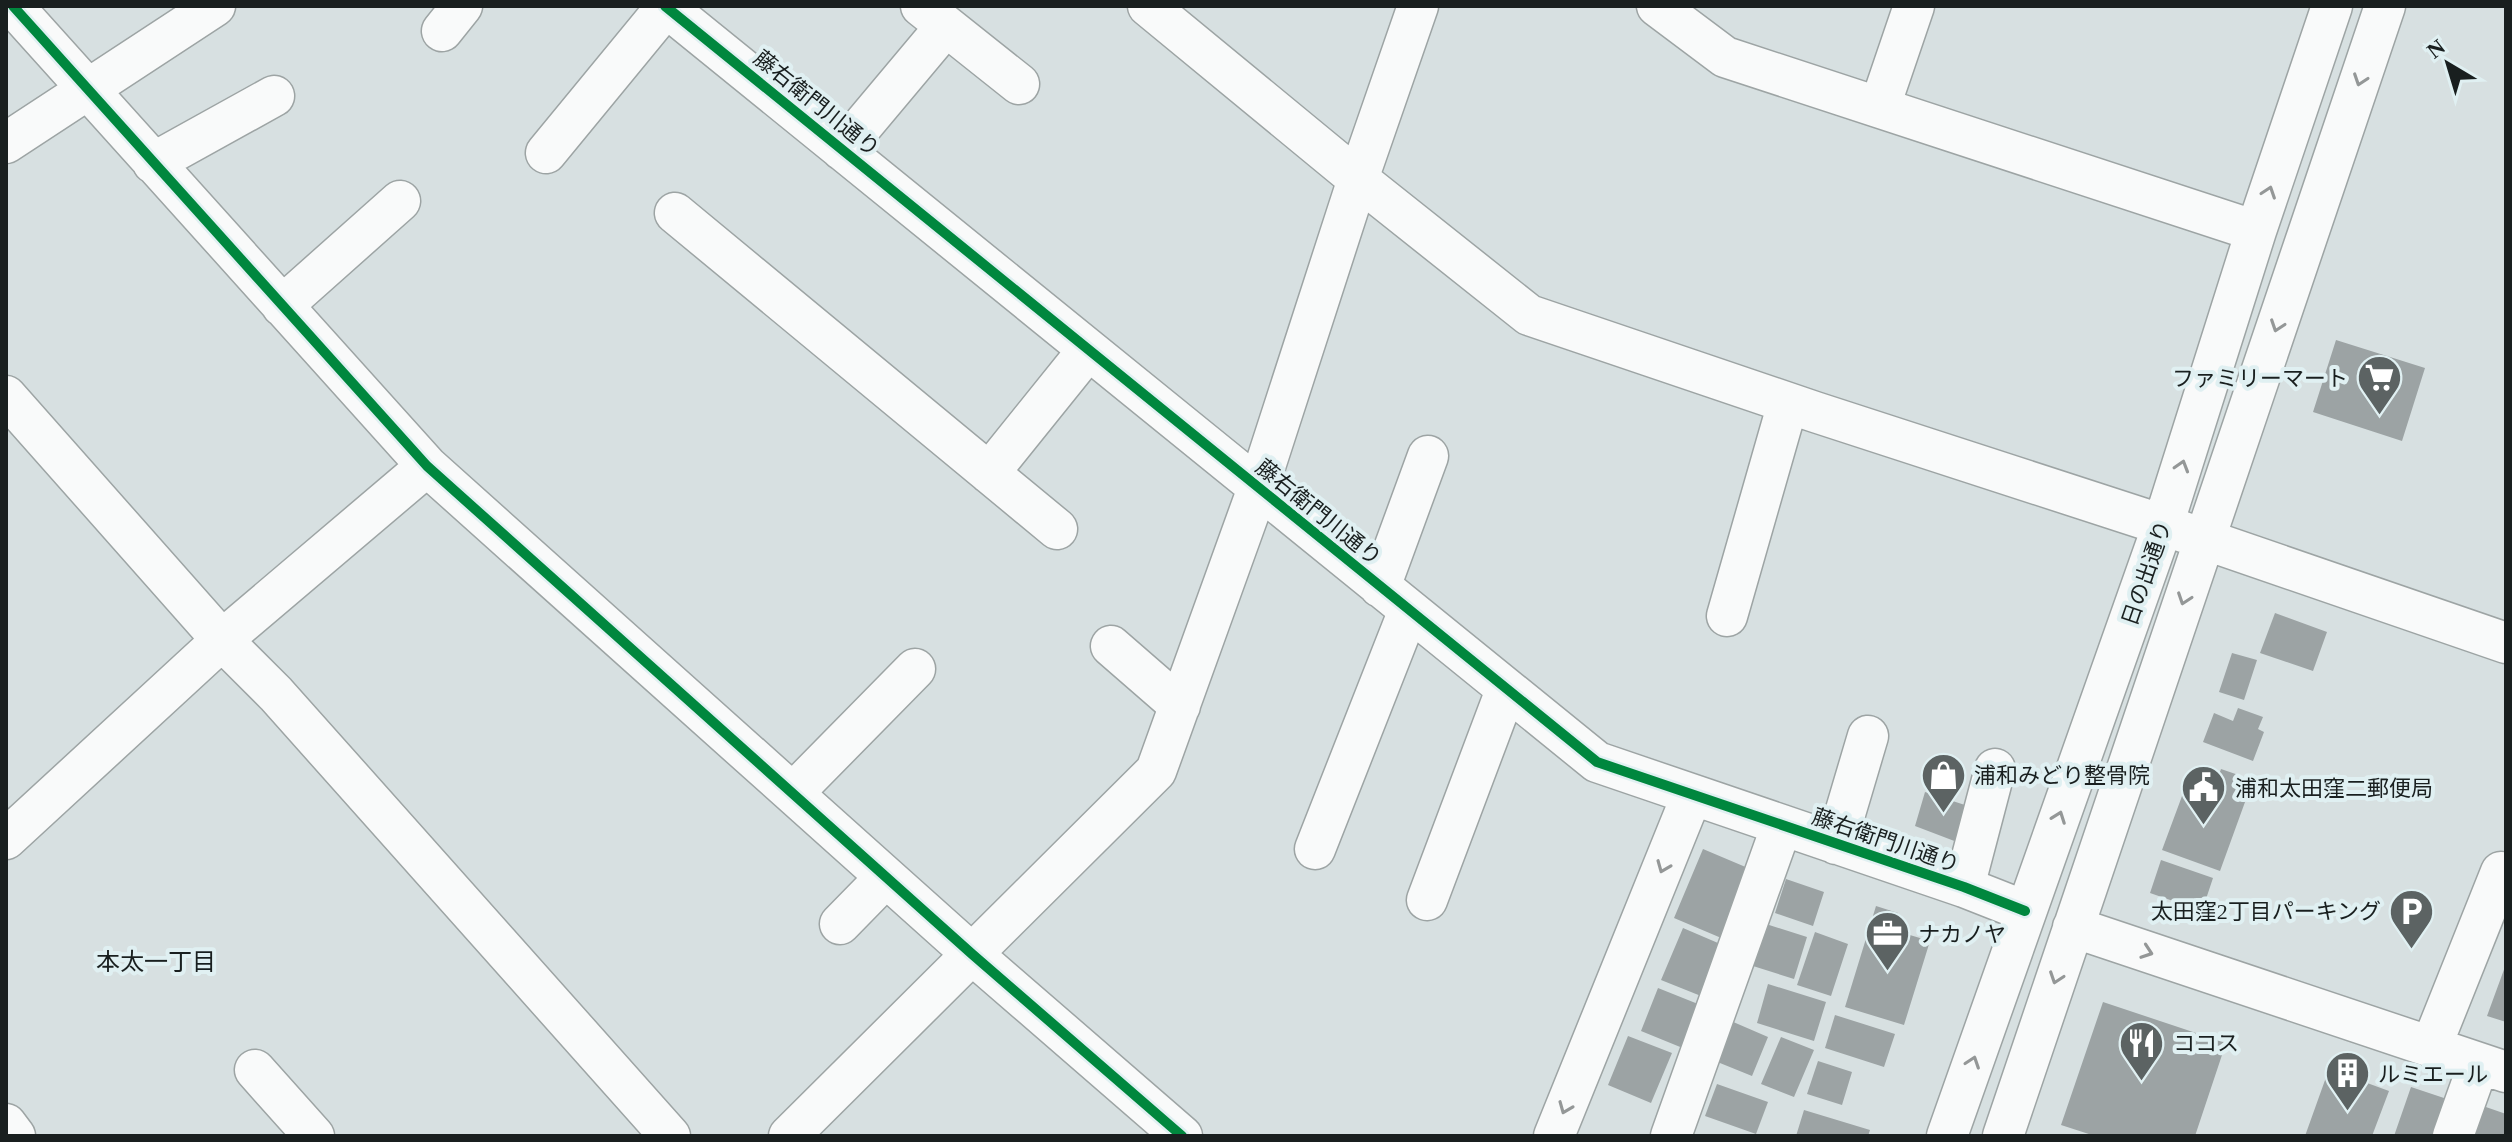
<svg xmlns="http://www.w3.org/2000/svg" width="2512" height="1142" font-family="'Times New Roman','Noto Sans JP',serif">
	<rect width="100%" height="100%" fill="#d7e0e1"/>
	<path fill="#9ca3a4" d="M2336,340l89,28 -23,73 -89,-29z
		M2275,613l52,19 -14,39 -53,-18z
		M2232,653l25,7 -13,40 -25,-8z
		M2238,708l25,9 -5,12 6,3 -11,29 -50,-19 11,-29 19,8z
		M2221,769l32,11 -33,91 -58,-21 23,-62 26,10z
		M1925,792l43,14 -11,36 -42,-16z
		M1703,849l52,22 -29,69 -52,-22z
		M2161,860l52,18 -11,33 -52,-18z
		M1786,879l38,13 -11,34 -38,-13z
		M1876,906l22,7 -5,17 37,11 -26,84 -59,-18z
		M1766,924l41,13 -13,42 -41,-13z
		M1683,928l49,21 -21,51 -50,-20z
		M1815,932l33,12 -17,52 -34,-11z
		M2506,964v58l-19,-6z
		M1768,984l58,18 -12,39 -57,-18z
		M1658,988l50,20 -18,43 -49,-20z
		M2103,1002l123,41 -31,93h-100l-34,-11z
		M1835,1015l60,19 -11,33 -59,-19z
		M1731,1021l37,16 -16,39 -37,-15z
		M1628,1036l44,17 -21,50 -43,-18z
		M1781,1037l33,13 -20,47 -33,-13z
		M1818,1061l34,11 -10,33 -35,-11z
		M2329,1069l60,22 -17,45h-67z
		M1717,1084l51,18 -12,32 -51,-18z
		M2411,1087l36,12 -12,37h-41z
		M2483,1106l23,8v22h-34z
		M1804,1110l66,20 -2,6h-72z"/>
	<g fill="none" stroke-linecap="round" stroke-linejoin="round">
		<defs>
			<path id="minor" d="M13,6l414,460 545,488 210,182
				M665,6l932,756 367,125 61,24
				M921,6l98,78
				M1148,6l210,173 171,136 286,97 348,113 343,118
				M1657,6l68,51 531,174
				M442,31l20,-25
				M1880,106l34,-100
				M6,143l209,-137
				M842,150l104,-124
				M546,153l120,-146
				M153,163l121,-67
				M675,213l382,316
				M282,306l118,-105
				M6,396l216,244 54,54 394,442
				M989,473l99,-123
				M1380,587l48,-131
				M1727,616l61,-213
				M1111,646l69,60
				M793,793l122,-124
				M6,839l216,-199 205,-174
				M1836,844l32,-108
				M1315,849l94,-239
				M1964,887l31,-118
				M1427,900l79,-210
				M840,924l46,-47
				M2073,927l433,145
				M2431,1047l70,-175
				M255,1070l59,66
				M6,1124l9,12
				M789,1136l367,-365 102,-283 100,-309 60,-173
				M1554,1136l138,-341
				M1671,1136l111,-311
				M1947,1136l216,-611 93,-294 76,-225
				M2003,1136l382,-1130
				M2453,1136l26,-73"/>
		</defs>
		<use href="#minor" stroke="#9da4a4" stroke-width="43"/>
		<use href="#minor" stroke="#f9fafa" stroke-width="40"/>
		<defs>
			<path id="cycleway" d="M13,6l414,460 545,488 210,182
				M665,6l932,756 367,125 61,24"/>
		</defs>
		<use href="#cycleway" stroke="#e0f0f2" stroke-width="15"/>
		<use href="#cycleway" stroke="#00873e" stroke-width="10"/>
	</g>
	<defs><path id="oneway-chevron" d="M-2-3.5L2.5 0L-2 3.5" fill="none" stroke-width="1.6" stroke-linecap="round" stroke-linejoin="round" transform="scale(2)"/></defs>
	<g stroke="#949797">
		<use href="#oneway-chevron" transform="translate(2360 80) rotate(109)"/>
		<use href="#oneway-chevron" transform="translate(2269 192) rotate(-71)"/>
		<use href="#oneway-chevron" transform="translate(2277 326) rotate(109)"/>
		<use href="#oneway-chevron" transform="translate(2182 466) rotate(-73)"/>
		<use href="#oneway-chevron" transform="translate(2184 599) rotate(109)"/>
		<use href="#oneway-chevron" transform="translate(2059 817) rotate(-70)"/>
		<use href="#oneway-chevron" transform="translate(1663 867) rotate(112)"/>
		<use href="#oneway-chevron" transform="translate(2147 952) rotate(19)"/>
		<use href="#oneway-chevron" transform="translate(2056 978) rotate(109)"/>
		<use href="#oneway-chevron" transform="translate(1973 1062) rotate(-71)"/>
		<use href="#oneway-chevron" transform="translate(1565 1108) rotate(112)"/>
	</g>
	<defs>
		<symbol id="supermarket-pin" viewBox="-11 -11 22 30"><path d="M0 17L-7.5 6A9.5 9.5 0 1 1 7.5 6Z" fill="#5c6363" stroke="#e0f0f2"/><path d="M-6-5.5h2.5l.6 2H6L4.5 2H-2.5L-4.4-4H-6ZM-1.5 3.2a1.3 1.3 0 1 0 .1 0ZM3 3.2a1.3 1.3 0 1 0 .1 0Z" fill="#fff"/></symbol>
		<symbol id="shop-pin" viewBox="-11 -11 22 30"><path d="M0 17L-7.5 6A9.5 9.5 0 1 1 7.5 6Z" fill="#5c6363" stroke="#e0f0f2"/><path d="M-5-2.5h2.3a2.7 3.5 0 0 1 5.4 0H5L5.5 6h-11ZM-1.5-2.5h3a1.5 2.3 0 0 0-3 0Z" fill="#fff"/></symbol>
		<symbol id="civic-pin" viewBox="-11 -11 22 30"><path d="M0 17L-7.5 6A9.5 9.5 0 1 1 7.5 6Z" fill="#5c6363" stroke="#e0f0f2"/><path d="M-.6-6.5H3V-4.5H.6V-3L4-1V1h2V6H-6V1h2V-1L-.6-3ZM-1.2 2.5V6h2.4V2.5Z" fill="#fff"/></symbol>
		<symbol id="parking-pin" viewBox="-11 -11 22 30"><path d="M0 17L-7.5 6A9.5 9.5 0 1 1 7.5 6Z" fill="#5c6363" stroke="#e0f0f2"/><path d="M-3.5-5.5H1a3.5 3.5 0 0 1 0 7H-1V5.5H-3.5ZM-1-3.4V-.6H.8a1.4 1.4 0 0 0 0-2.8Z" fill="#fff"/></symbol>
		<symbol id="office-pin" viewBox="-11 -11 22 30"><path d="M0 17L-7.5 6A9.5 9.5 0 1 1 7.5 6Z" fill="#5c6363" stroke="#e0f0f2"/><path d="M-6-3h4V-5.5h4V-3h4V5H-6ZM-1-4.5V-3h2v-1.5ZM-6 0V1H6V0Z" fill="#fff"/></symbol>
		<symbol id="restaurant-pin" viewBox="-11 -11 22 30"><path d="M0 17L-7.5 6A9.5 9.5 0 1 1 7.5 6Z" fill="#5c6363" stroke="#e0f0f2"/><path d="M-5-6h1v4h1v-4h1v4h1v-4h1v5L-1.5 .5V6h-2V.5L-5-1ZM5-6V6H3V1.5H1.5Q1.5-4 5-6Z" fill="#fff"/></symbol>
		<symbol id="building-pin" viewBox="-11 -11 22 30"><path d="M0 17L-7.5 6A9.5 9.5 0 1 1 7.5 6Z" fill="#5c6363" stroke="#e0f0f2"/><path d="M-4-6H4V6H1V3H-1V6H-4ZM-2.5-4.3h1.7v1.8h-1.7ZM.8-4.3h1.7v1.8H.8ZM-2.5-1h1.7V.8h-1.7ZM.8-1h1.7V.8H.8Z" fill="#fff"/></symbol>
	</defs>
	<g fill-rule="evenodd">
		<use href="#supermarket-pin" x="2354" y="352" width="51" height="69"/>
		<use href="#shop-pin" x="1918" y="750" width="51" height="69"/>
		<use href="#civic-pin" x="2178" y="762" width="51" height="69"/>
		<use href="#parking-pin" x="2386" y="886" width="51" height="69"/>
		<use href="#office-pin" x="1862" y="908" width="51" height="69"/>
		<use href="#restaurant-pin" x="2116" y="1018" width="51" height="69"/>
		<use href="#building-pin" x="2322" y="1048" width="51" height="69"/>
	</g>
	<g text-anchor="middle" stroke-width="8" stroke-linejoin="round" paint-order="stroke">
		<g font-size="22" fill="#191f1f" stroke="#e0f0f2">
			<text transform="translate(817 103) rotate(39)" y="8">藤右衛門川通り</text>
			<text transform="translate(1319 512) rotate(39)" y="8">藤右衛門川通り</text>
			<text transform="translate(2146 573) rotate(-71)" y="8">日の出通り</text>
			<text transform="translate(1886 840) rotate(19)" y="8">藤右衛門川通り</text>
		</g>
		<g font-size="22" fill="#191f1f" stroke="#e0f0f2" text-anchor="start">
			<text x="2348" y="386" text-anchor="end">ファミリーマート</text>
			<text x="1974" y="783">浦和みどり整骨院</text>
			<text x="2235" y="796">浦和太田窪二郵便局</text>
			<text x="2381" y="919" text-anchor="end">太田窪2丁目パーキング</text>
			<text x="1918" y="942">ナカノヤ</text>
			<text x="2173" y="1051">ココス</text>
			<text x="2378" y="1082">ルミエール</text>
		</g>
		<g font-size="24" fill="#191f1f" stroke="#e0f0f2">
			<text x="156" y="970">本太一丁目</text>
		</g>
	</g>
	<rect width="2512" height="1142" fill="none" stroke="#191f1f" stroke-width="16"/>
	<g transform="translate(2448 64) rotate(322)" stroke="#e0f0f2" stroke-width="6" paint-order="stroke">
	<path d="M0-6L14 30L0 20L-14 30Z" fill="#191f1f"/>
	<text y="-12" font-size="22" font-weight="bold" text-anchor="middle" fill="#191f1f">N</text>
	</g>
</svg>
